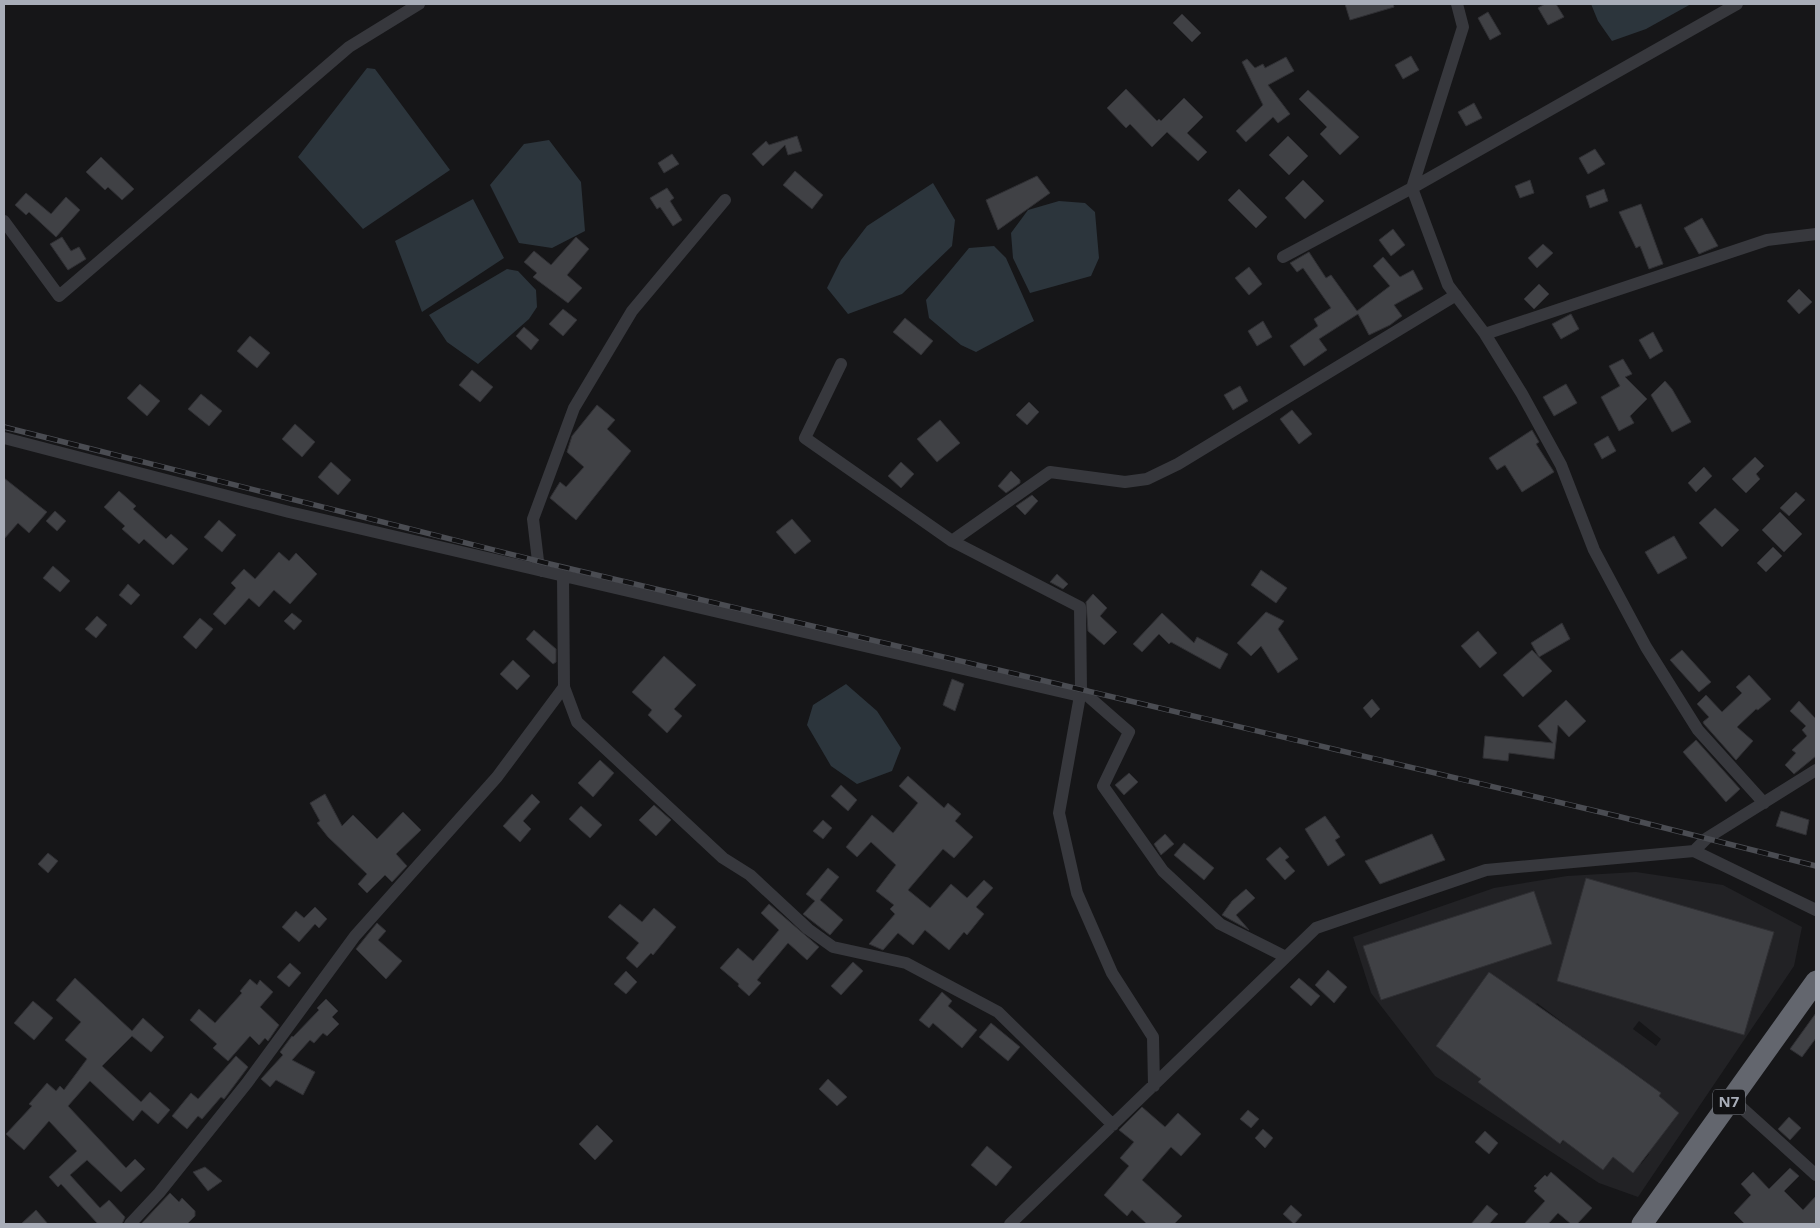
<svg xmlns="http://www.w3.org/2000/svg" width="1820" height="1228" font-family="'Noto Sans',sans-serif">
	<rect width="100%" height="100%" fill="#161618"/>
	<path fill="#222225" fill-rule="evenodd" d="M1636,872l87,13 79,42 -8,39 -156,231 -39,-14 -164,-107 -64,-83 -18,-56 141,-49 73,-12zM1534,891l18,53 -171,56 -17,-54zM1773,932l-29,103 -187,-54zM1489,972l40,29 -53,74 -40,-29zM1537,1003l37,28 -59,78 -36,-27zM1639,1021l22,18 -5,7 -23,-17zM1582,1036l38,28 -59,80 -39,-29zM1625,1066l36,27 -58,77 -36,-27zM1662,1100l17,13 -9,12zM1636,1144l13,10 -8,10 -14,-10z"/>
	<path fill="#2c353c" d="M1591,4h100l-45,25 -34,12 -14,-20z
		M367,68l8,1 75,101 -87,59 -65,-72z
		M549,140l32,42 4,49 -33,17 -33,-5 -29,-58 34,-41z
		M933,183l22,37 -3,26 -50,48 -54,20 -21,-26 14,-28 26,-34z
		M473,199l31,59 -82,54 -27,-71z
		M1059,201l26,2 10,9 4,46 -8,18 -61,17 -17,-35 -2,-25 17,-23z
		M994,246l12,12 28,63 -58,31 -15,-7 -32,-27 -3,-18 43,-52z
		M507,269l11,2 18,19 1,17 -8,12 -51,45 -31,-22 -18,-27z
		M846,684l31,27 24,37 -9,23 -35,13 -26,-18 -24,-41 6,-20z"/>
	<path fill="#404145" stroke="#303034" d="M1345,4h48l1,3 -44,13z
		M1545,4h11l8,13 -16,8 -10,-17z
		M1488,12l13,22 -11,6 -12,-22z
		M1182,14l19,19 -9,9 -19,-19z
		M1411,56l8,14 -16,9 -8,-14z
		M1286,57l8,14 -26,14 22,29 -12,9 -5,-6 -27,25 -10,-11 27,-26 -21,-43 5,-3 8,9 8,-4 2,4z
		M1126,89l31,32 2,-2 2,2 23,-23 19,19 -16,16 20,19 -9,9 -31,-29 -15,15 -22,-23 -4,4 -19,-20z
		M1308,90l51,47 -19,18 -20,-21 7,-7 -28,-28z
		M1474,103l8,15 -16,8 -8,-14z
		M797,136l5,15 -14,4 -3,-10 -22,21 -11,-12 14,-13 3,4z
		M1288,136l20,20 -19,19 -20,-20z
		M1595,149l10,15 -17,10 -9,-16z
		M672,154l7,10 -15,9 -6,-10z
		M101,157l33,32 -12,11 -14,-13 -3,3 -19,-18z
		M795,171l28,24 -11,14 -29,-24z
		M1037,176l13,17 -52,37 -12,-30z
		M1303,180l21,21 -19,18 -20,-21z
		M1530,180l4,13 -14,5 -5,-12z
		M667,188l7,10 -4,3 12,19 -9,6 -13,-19 -3,2 -7,-11z
		M1239,189l28,28 -11,11 -28,-28z
		M1604,189l4,12 -18,7 -4,-12z
		M26,193l25,21 15,-17 14,13 -24,27 -27,-25 -3,3 -11,-10z
		M1641,204l22,60 -14,5 -9,-23 -4,2 -17,-36z
		M1702,218l16,28 -19,8 -15,-26z
		M1393,229l12,16 -14,11 -12,-16z
		M62,237l9,14 8,-4 7,12 -18,11 -18,-26z
		M576,237l13,12 -22,26 15,13 -14,15 -35,-26 4,-4 -13,-11 10,-11 17,14z
		M1543,244l10,9 -16,15 -9,-10z
		M1309,252l17,26 5,-3 26,36 33,-25 -17,-20 10,-9 17,20 13,-7 10,19 -29,16 8,11 -12,9 -21,10 -11,-21 -39,25 8,11 -23,16 -14,-20 28,-20 -4,-7 17,-11 -28,-40 -6,4 -7,-9z
		M1249,267l13,17 -13,11 -14,-17z
		M1539,284l10,10 -15,15 -10,-10z
		M1799,289l13,13 -13,12 -12,-13z
		M563,309l14,11 -14,16 -14,-12z
		M1571,314l8,15 -18,10 -9,-15z
		M905,318l28,23 -12,14 -28,-23z
		M1263,321l9,16 -15,9 -9,-15z
		M524,327l15,13 -8,10 -15,-14z
		M1653,332l10,19 -13,8 -11,-19z
		M250,336l20,17 -13,15 -20,-17z
		M1623,359l9,15 -7,3 22,22 -17,17 4,7 -15,8 -18,-34 19,-11 -11,-20z
		M472,370l21,17 -13,15 -21,-17z
		M1665,381l7,8 19,33 -19,10 -21,-37z
		M140,384l20,17 -13,15 -20,-18z
		M1566,384l11,19 -23,13 -11,-19z
		M1240,386l8,15 -15,9 -9,-15z
		M201,394l21,17 -13,15 -21,-17z
		M1029,402l10,10 -12,13 -11,-10z
		M597,405l18,15 -8,9 24,22 -55,69 -26,-22 10,-16 6,5 18,-20 -17,-15 5,-16z
		M1292,410l20,24 -13,10 -19,-25z
		M940,420l20,23 -23,19 -20,-23z
		M295,424l20,18 -13,15 -20,-18z
		M1532,430l7,12 -3,2 18,28 -32,20 -17,-27 -8,5 -8,-12z
		M1608,436l8,15 -14,8 -8,-15z
		M1755,457l9,9 -8,8 4,5 -14,14 -14,-14z
		M331,462l20,18 -13,15 -20,-18z
		M901,462l13,12 -13,14 -13,-12z
		M1704,467l8,9 -16,16 -8,-9z
		M1011,471l9,9v3l-14,10 -8,-7z
		M4,478l43,34 -18,21 -11,-10 -14,16z
		M119,491l17,15 -3,3 33,30 5,-5 17,15 -15,16 -29,-26 -5,5 -17,-15 3,-3 -21,-19z
		M1796,492l9,8 -16,16 -9,-8z
		M1032,495l6,6 -13,14 -9,-9z
		M1715,508l24,22 -17,17 -23,-24z
		M55,511l11,10 -9,10 -11,-10z
		M1780,512l22,22 -18,18 -22,-22z
		M792,519l19,22 -16,13 -19,-22z
		M219,520l17,15 -14,17 -18,-15z
		M1674,536l13,22 -29,16 -13,-22z
		M1773,547l9,9 -16,16 -9,-9z
		M279,552l10,9 7,-8 21,21 -27,30 -16,-14 -15,17 -10,-9 -24,27 -12,-11 23,-26 -5,-5 13,-14 11,10z
		M53,566l17,15 -10,11 -17,-14z
		M1261,570l26,18 -11,15 -25,-18z
		M1057,574l11,10 -5,5 -13,-7z
		M128,584l12,11 -9,10 -12,-10z
		M1093,594l14,14 -7,8 17,16 -13,13 -16,-14 -2,-29z
		M1266,612l18,9 -6,8 20,30 -20,14 -17,-27 -10,10 -14,-13z
		M292,613l10,8 -8,9 -10,-9z
		M1162,613l32,30 3,-6 31,17 -8,15 -49,-27 -2,2 -10,-10 -17,18 -9,-8z
		M97,616l10,9 -11,13 -11,-9z
		M200,618l13,11 -17,20 -13,-12z
		M1562,623l8,16 -31,18 -8,-14z
		M534,630l22,19v13l-3,2 -27,-25z
		M1478,631l19,22 -17,15 -19,-22z
		M1532,650l20,21 -29,26 -20,-22z
		M1682,650l29,32 -12,10 -29,-32z
		M664,656l32,29 -22,24 8,7 -15,17 -19,-18 4,-5 -20,-18z
		M513,660l17,16 -13,14 -17,-16z
		M1749,675l22,24 -13,11 -2,-1 -19,18 16,14 -17,19 -32,-36 -1,-2 6,-5 -12,-13 9,-9 16,17 20,-19 -6,-6z
		M952,679l12,5 -9,27 -12,-6z
		M1372,699l8,10 -9,9 -8,-10z
		M1566,700l20,21 -17,16 -11,-12 -4,34 -45,-6 -1,8 -25,-3 2,-22 68,7 -15,-17z
		M1799,701l16,17 1,-1v39l-22,18 -9,-9 11,-12 -4,-3 15,-14 -5,-6 4,-4 -16,-15z
		M1696,740l44,49 -14,13 -43,-50z
		M600,760l14,13 -21,24 -15,-14z
		M1129,773l9,9 -14,13 -9,-10z
		M908,776l36,32 4,-5 13,11 -6,7 18,16 -19,21 -11,-9 -35,41 22,18 21,-24 16,14 17,-18 9,8 -17,19 8,7 -17,21 -3,-3 -15,18 -24,-20 -12,15 -15,-12 -15,17 -14,-6 26,-30 -5,-5 4,-4 -18,-14 20,-26 -25,-23 -14,15 -11,-10 26,-32 21,18 25,-30 -19,-17z
		M841,785l16,15 -9,11 -17,-15z
		M325,794l17,32 11,-11 24,24 26,-27 18,18 -25,24 11,12 -15,16 -7,-7 -18,18 -9,-9 9,-10 -39,-37 -11,-14 3,-2 -10,-18z
		M532,794l8,8 -17,19 8,8 -11,13 -17,-16z
		M654,805l17,15 -15,16 -17,-16z
		M581,806l21,19 -12,13 -21,-19z
		M1781,811l28,9 -3,15 -30,-9z
		M1325,816l15,21 -5,3 10,15 -17,11 -23,-37z
		M823,820l9,8 -9,11 -10,-8z
		M1165,834l9,10 -13,11 -7,-11z
		M1432,834l13,26 -65,24 -15,-23z
		M1184,843l30,25 -10,12 -30,-25z
		M1280,847l9,10 -4,3 10,11 -10,9 -19,-21z
		M48,853l10,8 -10,12 -10,-9z
		M828,868l11,9 -19,23 23,20 -13,15 -27,-21 12,-13 -9,-7z
		M1586,878l188,54 -30,103 -187,-54z
		M1246,889l9,9 -19,17 13,15 -27,-15 10,-14z
		M1534,891l18,53 -171,56 -18,-54z
		M620,904l22,18 12,-14 22,19 -23,28 -2,-2 -14,15 -11,-10 13,-15 -31,-26z
		M769,904l50,43 -12,13 -19,-17 -31,37 4,3 -12,13 -11,-10 1,-2 -19,-16 18,-20 15,13 26,-31 -18,-17z
		M315,907l12,12 -8,9 -4,-4 -16,18 -17,-15 14,-16 8,7z
		M377,923l9,8 -8,9 24,21 -16,18 -30,-30z
		M853,962l10,9 -22,24 -10,-9z
		M290,963l11,10 -12,14 -12,-10z
		M1328,970l19,17 -13,16 -19,-18z
		M626,971l11,11 -11,12 -12,-10z
		M1489,972l135,94 37,27 -2,3 20,17 -46,60 -20,-16 -10,13 -40,-30 -3,4 -82,-62 3,-3 -45,-33z
		M75,978l57,53 11,-13 21,19 -13,15 -19,-16 -30,30 39,36 9,-10 20,18 -12,14 -16,-14 -9,11 -43,-40 -22,25 58,62 9,-9 10,10 -24,23 -34,-32 -17,15 30,33 9,-8 16,17 -3,7h-24l-37,-40 -3,3 -9,-10 28,-26 -28,-30 -25,29 -18,-16 26,-28 -3,-2 18,-21 9,8 4,-5 4,4 23,-31 -22,-19 16,-18 -25,-22z
		M1299,978l21,18 -9,10 -21,-19z
		M250,979l7,6 3,-5 13,12 -13,15 19,18 -11,16 -3,-3 -6,7 -9,-9 -22,25 -15,-13 4,-4 -27,-24 9,-11 16,14 27,-30 -2,-2z
		M942,992l10,9 -4,5 29,24 -15,18 -29,-25 -4,5 -10,-8z
		M326,999l12,12 -6,6 7,7 -12,12 -4,-3 -9,10 -4,-3 -18,20 23,12 -12,23 -27,-15 -6,7 -9,-8 22,-24 -3,-3 12,-16 1,1 26,-27 -2,-2z
		M33,1001l20,17 -19,22 -20,-17z
		M1816,1013v25l-14,19 -12,-8z
		M991,1023l29,24 -12,14 -29,-24z
		M236,1056l12,11 -24,32 -3,-2 -19,22 -4,-3 -11,13 -15,-13 19,-23 7,6z
		M828,1079l19,18 -10,9 -18,-17z
		M1142,1107l23,20 13,-14 23,21 -20,22 -10,-9 -29,33 40,36 -8,8h-27l-15,-14 -5,6 -23,-21 25,-29 -9,-8 14,-16 -15,-12z
		M1248,1110l11,9 -8,9 -11,-9z
		M1789,1117l12,11 -11,12 -12,-11z
		M597,1125l16,16 -18,19 -16,-16z
		M1263,1129l10,9 -8,10 -10,-10z
		M1485,1131l13,12 -9,11 -14,-12z
		M987,1146l25,21 -16,19 -25,-21z
		M205,1167l17,14 -14,10 -15,-19z
		M1790,1168l9,8 -15,15 19,19 13,-14v28h-71l-11,-11 17,-18 -10,-11 12,-12 16,17z
		M1551,1172l41,36 -15,16h-6l-13,-11 -10,11h-24l21,-23 -11,-10 3,-3 -3,-2 11,-11 2,2z
		M170,1193l9,9 3,-4 13,13v5l-8,8h-46z
		M1291,1205l11,10 -8,9 -11,-10z
		M1487,1205l11,9 -9,10h-18z
		M36,1210l12,14h-27z"/>
	<g fill="none" stroke-linecap="round" stroke-linejoin="round">
		<path stroke="#37383d" stroke-width="12" d="M1457,4l6,23 -51,161 36,97 37,49 282,-94 49,-6
			M4,221l55,75 290,-249 70,-43
			M1283,257l129,-69 325,-184
			M1485,334l37,60 39,71 33,85 52,97 52,83 66,73
			M841,364l-36,74 147,103 128,66 1,83 -22,123 18,80 35,80 41,64 1,49
			M4,438l285,74 791,184
			M952,541l98,-69 75,10 22,-3 31,-15 278,-169
			M542,571l-4,-10 -5,-42 41,-111 58,-97 93,-111
			M564,687l13,35 146,136 27,17 58,54 25,18 73,16 92,49 115,113
			M1081,690l48,42 -26,54 60,85 57,53 66,33
			M1694,851l13,-13 109,-68
			M1732,1099l84,76
			M130,1224l29,-31 88,-110 108,-147 142,-159 67,-90 -1,-111
			M1010,1224l306,-296 170,-58 208,-19 122,59"/>
		<path stroke="#63666e" stroke-width="21" d="M1642,1224l174,-243"/>
		<defs>
			<path id="rail" d="M4,427l546,137 1067,252 199,50"/>
		</defs>
		<use href="#rail" stroke="#4a4c52" stroke-width="5.5"/>
		<use href="#rail" stroke="#111113" stroke-width="4" stroke-dasharray="11" stroke-linecap="butt"/>
	</g>
	<g text-anchor="middle" stroke-width="4.5" stroke-linejoin="round" paint-order="stroke">
		<rect fill="#111113" stroke="#7b7e86" stroke-width="1" x="1713" y="1089.5" width="32" height="25" rx="4"/>
		<g font-size="15" font-weight="bold" fill="#a8adb8">
			<text x="1729" y="1107">N7</text>
		</g>
	</g>
	<rect width="1820" height="1228" fill="none" stroke="#a8adb8" stroke-width="10"/>
</svg>
